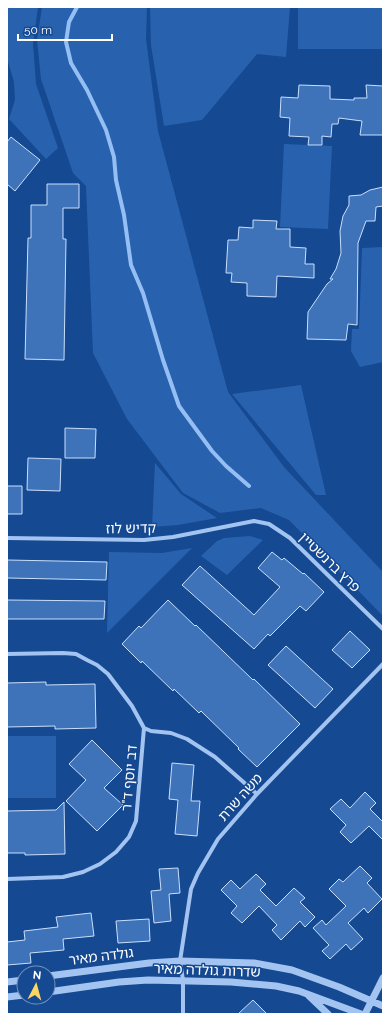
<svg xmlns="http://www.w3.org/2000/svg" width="390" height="1021" font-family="Raleway,'Noto Sans Hebrew',sans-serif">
	<rect width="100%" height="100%" fill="#154991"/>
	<path fill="#2862af" d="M7,7h31l-5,37 3,40 22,64 -12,11 -37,-40 6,-19 -1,-18 -7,-24z
		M42,7h105l-1,32 12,92 70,261 56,75 99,105v44l-94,-96 -28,-12 -41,5 -37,-20 -56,-74 -34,-66 -7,-167 -13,-13 -32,-94 -4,-39z
		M150,7h140l-4,50 -29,-3 -55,66 -38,6 -13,-81z
		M298,7h85v42h-85z
		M284,144l48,2 -4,83 -48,-2z
		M383,247v115l-23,5 -9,-16 1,-22h7l3,-81z
		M301,385l25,110h-10l-84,-101z
		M155,463l26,31 36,24 -39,7 -26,2z
		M250,536l13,4 -36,35 -26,-19 16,-15 7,-3z
		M192,548l-85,85 2,-81 53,1z
		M7,736h49v62h-49z"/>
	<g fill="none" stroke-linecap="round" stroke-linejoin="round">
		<path stroke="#95bff3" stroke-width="4" d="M77,7l-8,15 -3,20 5,21 16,27 19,40 8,27 2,23 8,35 7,50 12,28 20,67 16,46 33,45 14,15 23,20"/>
	</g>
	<path fill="#3e72b9" stroke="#c9dffc" d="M299,85l31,1v13l24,1v-2h13l-1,-13 17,1v49h-23l2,-14 -23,-3 -1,6h-6l-1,13 -9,-1v9h-14l1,-8 -20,-1 1,-18 -10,-1 1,-20 17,1z
		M11,137l29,23 -25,31 -8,-7v-42z
		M47,184h32v24h-16v31h3l-2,121 -39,-1 3,-121h3v-33h16z
		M383,187v19l-7,1 -1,14h-9l-8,22 -1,82 -9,-1 -2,16 -39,-1 1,-27 19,-28 6,-5h-3l6,-10 5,-16 -1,-22 3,-15 6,-11v-9l12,-1 9,-5z
		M253,220l24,1 -1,8h14v18l16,1 -1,16h9v14l-37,-2 -1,21 -29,-1v-13l-16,-1 1,-9h-6l2,-33h10l1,-13 14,1z
		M65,428l31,1 -1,29h-30z
		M28,458l33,1 -1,32 -33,-1z
		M7,486h15v28h-15z
		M272,552l10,8 2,-2 19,16 1,-1 20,19 -18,19 -6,-5 -30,30 -2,-2 -14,15 -72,-64 18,-19 54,49 26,-28 -22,-19z
		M7,560l100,2 -1,18 -99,-2z
		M7,600l98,1 -1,18h-97z
		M168,600l27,26 1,-1 57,55 1,-1 46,45 -43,43 -19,-18 1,-1 -38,-37 -2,2 -25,-24 -1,2 -31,-30 -1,2 -19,-19 17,-18 2,2z
		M350,631l20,19 -18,18 -20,-18z
		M286,646l47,43 -18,19 -47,-43z
		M46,682v3l49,-1 1,44 -41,1v-3l-48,1v-44z
		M92,740l30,30 -18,18 19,17 -26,26 -31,-30 20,-21 -17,-16z
		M172,763l22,2 -3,36h9l-3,35 -22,-2 3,-34 -9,-1z
		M365,792l11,11 -6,6 13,13v18l-14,-14 -18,17 -11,-11 6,-7 -16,-16 11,-10 9,9z
		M64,802l1,52 -40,1v-2h-18v-42l49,-1z
		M360,866l12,12 -5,5 15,16 -14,14 -4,-5 -16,15 15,16 -12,11 -5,-6 -16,15 -8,-8 7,-6 -16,-17 9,-8 4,5 20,-19 -17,-17 10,-10 4,3z
		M178,868l2,25 -11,1 2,27 -17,2 -3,-32 10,-1 -2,-21z
		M256,874l10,10 -6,6 16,16 18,-18 11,10 -5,4 15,15 -10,10 -5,-6 -19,19 -9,-10 5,-5 -18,-19 -17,17 -11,-10 6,-7 -16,-16 10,-10 9,9z
		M91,913l3,23 -31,3 1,11 -34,3 1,10 -24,2v-23l18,-2 -1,-9 34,-4 -2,-10z
		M149,919l1,22 -32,2 -2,-22z
		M253,1000l14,14h-29z"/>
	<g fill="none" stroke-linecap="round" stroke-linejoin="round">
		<path stroke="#a3c4f1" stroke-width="4" d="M7,538l137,2 29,-3 81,-16 15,3 21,14 93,91
			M7,654l56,-1 13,1 11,6 10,5 11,9 24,32 12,22 7,3 20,2 16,6 28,18 42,37
			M7,879l56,-2 20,-5 17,-8 16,-12 13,-15 7,-16 8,-93
			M183,1014v-34l-3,-19 11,-72 7,-16 20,-34 39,-45 126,-130"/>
		<path stroke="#a3c4f1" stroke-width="7" d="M48,976l101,-13 31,-2 74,2 38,7 47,17 44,19
			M7,982l17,-2
			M48,992l71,-10 29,-2 83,2 45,4 23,5 62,23
			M309,996l19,18
			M7,997l17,-2
			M365,1014l18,-36"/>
	</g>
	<g text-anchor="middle" stroke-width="3" stroke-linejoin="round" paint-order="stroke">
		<g font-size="14" fill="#fff" stroke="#154991">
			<text transform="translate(131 528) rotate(-1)" y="5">קדיש לוז</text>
			<text transform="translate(330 562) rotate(44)" y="5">פרץ ברנשטיין</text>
			<text transform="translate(129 778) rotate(-85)" y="5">דב יוסף ד"ר</text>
			<text transform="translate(240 797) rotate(-48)" y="5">משה שרת</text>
			<text transform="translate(101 956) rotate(-7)" y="5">גולדה מאיר</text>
			<text transform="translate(207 970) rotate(2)" y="5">שדרות גולדה מאיר</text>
		</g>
	</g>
	<rect width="390" height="1021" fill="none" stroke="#ffffff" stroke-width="16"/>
	<g transform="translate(36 985) rotate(6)"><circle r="19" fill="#154991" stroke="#7392bd"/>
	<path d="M0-3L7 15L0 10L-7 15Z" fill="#ffd562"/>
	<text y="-6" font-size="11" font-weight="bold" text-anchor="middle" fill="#ffffff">N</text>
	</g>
	<path d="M18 34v6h94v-6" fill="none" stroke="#ffffff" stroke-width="2"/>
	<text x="24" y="34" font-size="12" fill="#ffffff" stroke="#154991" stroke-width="3" paint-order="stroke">50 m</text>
</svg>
